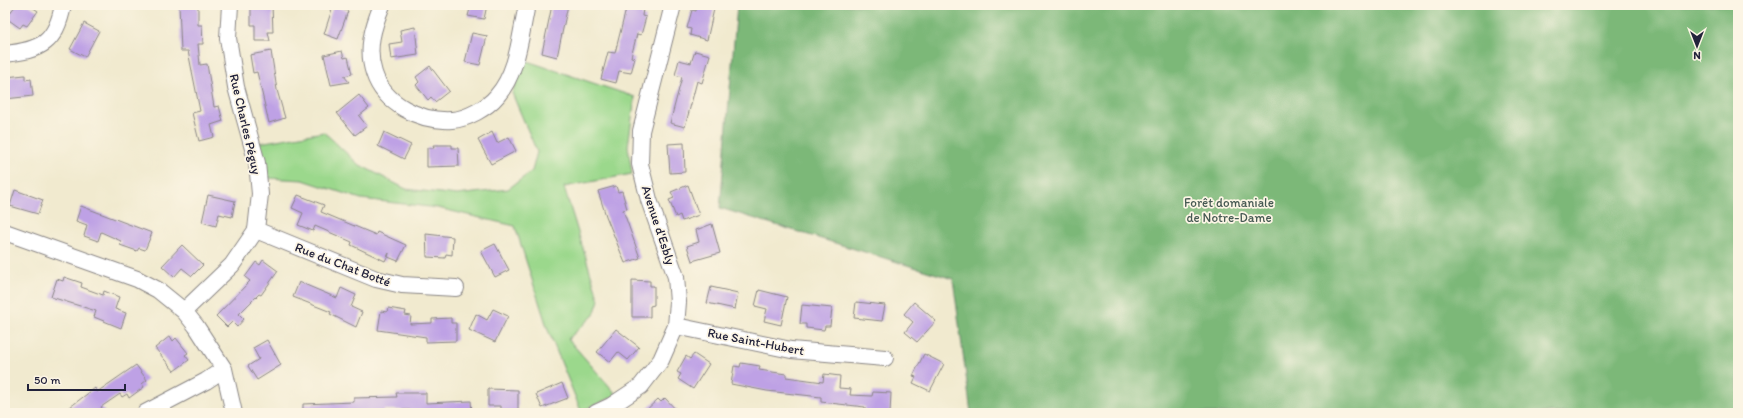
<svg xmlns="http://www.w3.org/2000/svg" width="1743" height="418" font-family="Itim,sans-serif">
	<rect width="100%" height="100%" fill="#fcf5e5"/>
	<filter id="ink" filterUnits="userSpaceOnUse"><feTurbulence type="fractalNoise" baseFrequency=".025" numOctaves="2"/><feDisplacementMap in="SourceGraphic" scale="8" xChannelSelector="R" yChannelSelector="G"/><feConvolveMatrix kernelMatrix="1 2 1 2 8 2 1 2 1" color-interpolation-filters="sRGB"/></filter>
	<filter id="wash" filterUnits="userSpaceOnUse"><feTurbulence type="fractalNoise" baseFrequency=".012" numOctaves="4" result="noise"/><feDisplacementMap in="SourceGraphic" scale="16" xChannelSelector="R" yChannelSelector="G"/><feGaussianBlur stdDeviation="0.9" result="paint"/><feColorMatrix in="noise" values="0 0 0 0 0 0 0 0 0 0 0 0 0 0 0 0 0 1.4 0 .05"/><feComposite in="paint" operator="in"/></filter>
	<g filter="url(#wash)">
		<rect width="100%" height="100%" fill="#f1eacf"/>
		<path fill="#9bd88c" stroke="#5e7d64" d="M524,60l111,37 -7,49 4,28 -68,13 35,113 -5,15 -26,24 49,56 -36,16 -33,-81 -33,-104 -77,-18 -77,-9 -58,-19 -36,-2 -8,-35 65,-11 34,32 48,25 51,6 51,-6 24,-18 5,-19 -25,-59z"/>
		<path fill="#7cb878" stroke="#4f6d5a" d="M737,5h1001v408h-767l-18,-134 -233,-71z"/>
		<g id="blocks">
			<path fill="#bea1e5" d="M16,5h13l9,6 -11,15 -4,-2 -3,4 -14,-10z
				M179,5h19v20h4l1,19h-5l2,21 7,-1 7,43 5,-1 4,15 -12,4 3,12 -15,4 -7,-28 8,-2 -12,-60h-7z
				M255,5h17l1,27h-5l2,9h-15v-16h-4v-18h4z
				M471,5h16l-3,14 -16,-3z
				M552,5h16l-11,52 -15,-4z
				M627,5l16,4 -1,7 4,1 -5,18 -4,-1 -6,23 4,1 -4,15 -12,-2 -3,12 -15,-4 7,-27 7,1z
				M697,5l17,4 -7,31 -17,-5 1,-6 -4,-1 5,-18 4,1z
				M333,6l15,5 -10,28 -14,-5z
				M84,23l15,8 -14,26 -15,-8z
				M415,27l3,28 -27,4 -2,-15 13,-2 -2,-12z
				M472,33l15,3 -7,29 -15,-3z
				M271,51l6,39 8,28 -16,5 -12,-51 -4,1 -3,-18z
				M342,51l2,7 4,-1 4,17 -8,2 5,6 -18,3 -7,-30z
				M695,51l15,4 -8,28 -5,-2 -12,46 -15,-4 12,-46 -7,-2 4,-15 12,3z
				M430,66l19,25 -14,11 -4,-5 -3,3 -12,-15 3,-3 -3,-5z
				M25,75v5l6,-1 2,17 -28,3 1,-22z
				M359,95l10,13 -10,8 8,10 -12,9 -18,-22z
				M384,132l27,13 -7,14 -26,-13z
				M492,132l5,11 12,-6 7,14 -25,13 -13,-24z
				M684,143l1,29 -15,1 -2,-29z
				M433,145h19v3h6l1,18 -32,1v-19h7z
				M688,185l11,30 -17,6 -2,-6 -4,2 -7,-17 5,-2 -3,-6z
				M616,186l2,6 4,-1 5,18 -4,1 17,48 -15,5 -19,-47 -8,-25z
				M15,190l28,10 -5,14 -28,-8z
				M208,195l27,6 -3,16 -13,-3 -3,12 -14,-4z
				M298,195l26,10 -3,7 55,23 1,-3 29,13 -8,16 -10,-4 1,-4 -4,8 -34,-16 1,-3 -37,-16 -2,5 -15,-6 5,-12 -11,-5z
				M81,206l71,27 -7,17 -6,-2 -2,3 -17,-6 1,-4 -20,-9 -3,9 -14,-5 3,-11 -11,-4z
				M712,224l8,29 -28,8 -5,-15 12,-4 -3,-12z
				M426,234l27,3 -1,18 -6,-1 -1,4 -18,-1z
				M495,244l14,26 -14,7 -14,-26z
				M182,245l21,20 -11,11 -10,-8 -8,9 -12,-11z
				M263,260l15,11 -17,24 -2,-1 -20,20 5,5 -7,8 -5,-5 -5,5 -11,-11 34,-35 -5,-4 11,-15 4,3z
				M64,277l18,6 -1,4 22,8 1,-4 15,6 -4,12 11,4 -5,15 -27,-11 2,-6 -45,-14 6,-18 6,2z
				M632,280l18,1v5h4v19l-4,1v11h-18z
				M299,282l38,16 4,-10 15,7 -5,12 11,5 -6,15 -26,-13 1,-2 -38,-15z
				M711,287l27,6 -3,16 -28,-6z
				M759,290l28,7 -6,28 -17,-4 3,-12 -12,-3z
				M856,302l29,3 -3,16 -28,-3z
				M914,302l22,19 -19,21 -12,-10 8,-10 -9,-8z
				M802,305l30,3 -2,18h-5l-1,4 -18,-2v-4h-6z
				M388,308l18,3 -1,4 6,1 -1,8 22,-1v-4l19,-1v5h5v18l-30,1v-5l-48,-7 3,-19 6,1z
				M493,309l15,7 -13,26 -26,-12 7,-16 11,6z
				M616,329l23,18 -11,13 -10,-8 -8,10 -13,-10z
				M170,336l3,5 3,-3 12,15 -3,2 4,5 -15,11 -19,-23z
				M267,340l14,25 -24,15 -9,-14 11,-7 -6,-11z
				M694,354l15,10 -16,25 -15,-10 3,-5 -4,-2 9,-16 4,3z
				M924,354l20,10 -14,27 -17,-8 3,-6 -3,-1z
				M741,363l19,3 -1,4 27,4v3l37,5 1,-8 16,2 -1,12 12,1 -1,6 22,1 1,-4 18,1 -1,20h-25v-6l-44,-5v-5l-54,-6 -36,-7 3,-18 6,1z
				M136,365l11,15 -5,4 2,3 -15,11 -2,-4 -5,3 -2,-3 -19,13 4,6h-31l-4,-6 25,-19 2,4z
				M562,383l6,15 -26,10 -6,-14z
				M488,389l30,1v23h-17v-7h-13z
				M396,393h30v10l45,-2 1,12h-62v-3h-26v3h-81v-9l51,-2v-4l43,-1z
				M665,398l14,15h-36l15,-14 3,3z"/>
		</g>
	</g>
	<g filter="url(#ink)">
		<use href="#blocks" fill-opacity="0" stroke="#8a8685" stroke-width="1"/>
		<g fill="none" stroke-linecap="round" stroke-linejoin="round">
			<defs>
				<path id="street" d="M382,5c-9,22 -16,44 -8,68 10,31 46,49 78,47 15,-1 35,-12 45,-24 21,-24 23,-60 30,-91
					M5,54c36,-4 51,-11 58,-49
					M256,230l120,49 26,6 54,3
					M5,232l132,47 21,11 26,21 12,15 28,43 10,44
					M184,311l48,-46 24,-35 4,-36 -3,-31 -21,-76 -8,-49 2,-33
					M676,326l115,24 94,8
					M145,413l61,-32 18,-12
					M596,413l15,-7 30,-20 20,-26 15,-34 2,-24 -2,-25 -27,-77 -9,-36 1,-33 32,-126"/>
			</defs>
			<use href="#street" stroke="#8a8685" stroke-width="18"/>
			<use href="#street" stroke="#fff" stroke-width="16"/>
		</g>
	</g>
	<g text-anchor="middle" stroke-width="3.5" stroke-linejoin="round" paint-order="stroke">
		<g font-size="13" fill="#22223b" stroke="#fcf5e5">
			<text transform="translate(246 124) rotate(77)" y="5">Rue Charles Péguy</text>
			<text transform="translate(659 225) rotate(72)" y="5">Avenue d'Esbly</text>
			<text transform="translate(343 264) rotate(21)" y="5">Rue du Chat Botté</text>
			<text transform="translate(756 341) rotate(11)" y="5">Rue Saint-Hubert</text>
		</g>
		<g font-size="13" fill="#465953" stroke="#fcf5e5">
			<text x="1229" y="207">Forêt domaniale<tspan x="1229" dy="15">de Notre-Dame</tspan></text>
		</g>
	</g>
	<rect width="1743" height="418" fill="none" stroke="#fcf5e5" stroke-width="20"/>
	<g transform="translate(1697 46) rotate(180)" stroke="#fcf5e5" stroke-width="3" paint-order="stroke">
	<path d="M0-3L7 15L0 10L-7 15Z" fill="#22223b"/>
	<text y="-6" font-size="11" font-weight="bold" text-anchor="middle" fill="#22223b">N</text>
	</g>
	<path d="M28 384v6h97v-6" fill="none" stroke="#22223b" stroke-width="2"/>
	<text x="34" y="384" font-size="12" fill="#22223b" stroke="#fcf5e5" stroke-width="3" paint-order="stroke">50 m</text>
</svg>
